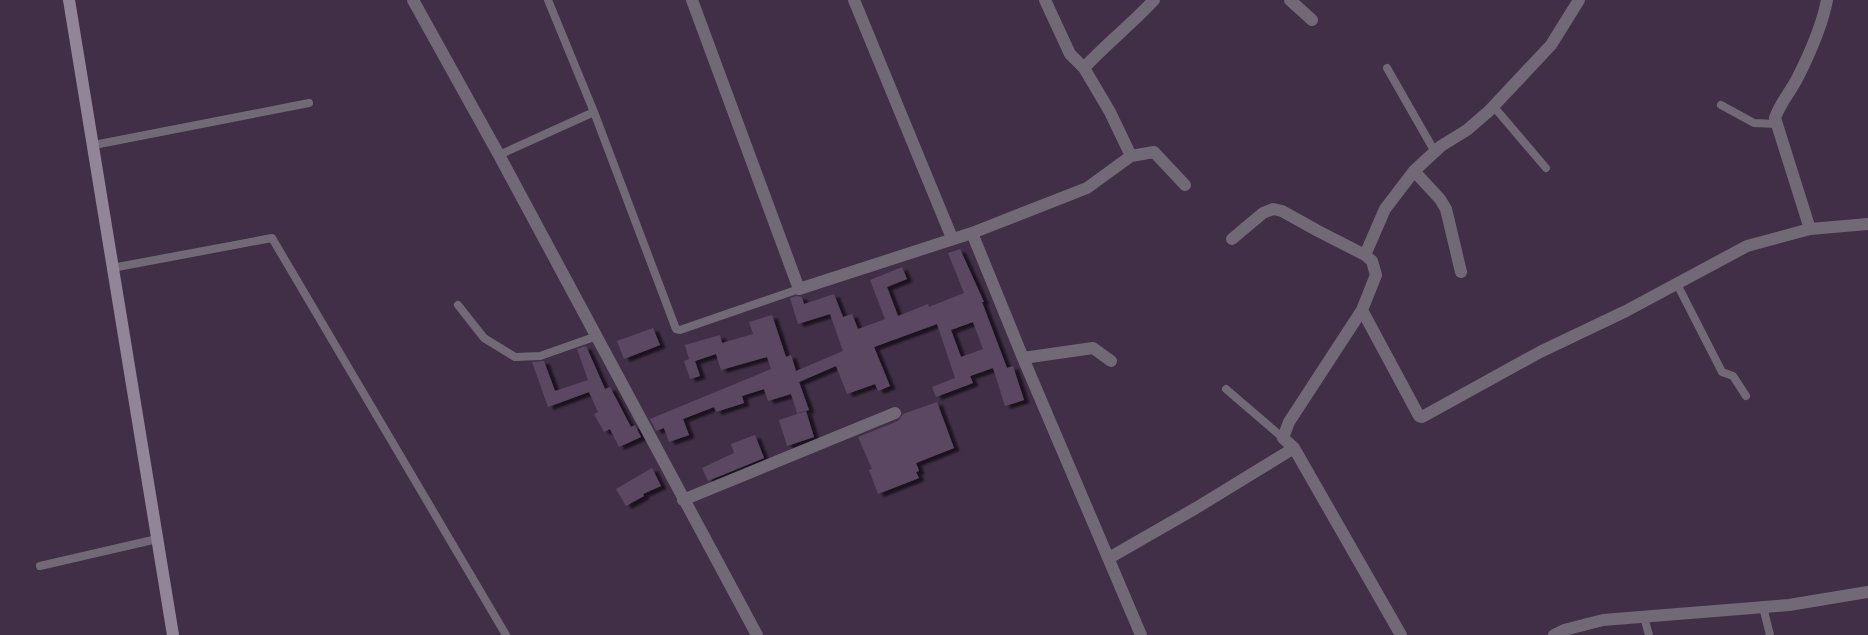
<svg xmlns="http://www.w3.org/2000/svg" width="1868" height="635" font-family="'Playfair Display',serif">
	<defs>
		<filter id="shadow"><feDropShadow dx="5.5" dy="3" stdDeviation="1" flood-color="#0009"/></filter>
	</defs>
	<rect width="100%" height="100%" fill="#412f48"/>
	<path fill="#5b4762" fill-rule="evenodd" filter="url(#shadow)" d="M960,249l24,53h-2l25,66 6,-2 11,34 -19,6 -12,-38 -23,8 3,7 -37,14 -4,-10 23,-9 -18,-54 -63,23 16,39 -12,5 -3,-7 -28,10 -11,-28 -37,16 10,28 -12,3 -6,-19 -23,7 -4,-12 -22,7 2,7 -28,9 -2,-5 -31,12 6,16 -20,7 -5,-14 -8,3 -6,-12 121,-50 -4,-12 -46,13 -5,-16 -21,7 5,15 -10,3 -6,-18 5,-2 -4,-14 35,-10 2,8 31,-9 -4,-12 23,-7 14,42 5,-2 5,16 47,-20 -13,-37 -32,10 -8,-26 6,-2 6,1 2,7 30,-10 9,23 9,-3 6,15 27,-10 -15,-39 32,-13 5,12 -20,8 11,29 30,-12 1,3 35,-14 -16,-40zM973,322l10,27 -22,8 -10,-27z
		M653,328l7,17 -36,14 -7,-18z
		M586,346l19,43 5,-2 21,40 4,-2 6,12 -22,10 -9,-18 -6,3 -10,-18 4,-2 -9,-20 -41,15 -16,-45 12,-1 11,30 33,-11 -11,-31z
		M937,402l17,46 -38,15 3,8 -3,1 3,6 -41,16 -9,-24 3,-1 -14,-32 40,-16 5,-7z
		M806,411l8,26 -27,9 -8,-26z
		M755,435l9,23 -56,23 -6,-13 32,-15 -3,-9z
		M652,468l9,18 -18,8 1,2 -18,10 -10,-17z"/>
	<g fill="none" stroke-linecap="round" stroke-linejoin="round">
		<path stroke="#726976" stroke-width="8" d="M548,0l46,112 82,217 4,1 119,-41
			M1387,68l48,84
			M1721,105l33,18 22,1
			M1494,107l52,61
			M94,145l215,-42
			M499,155l95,-43
			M112,268l160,-30 234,397
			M1677,284l45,88 11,4 13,20
			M458,305l26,33 31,19 25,-1 57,-20
			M1226,389l57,49
			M40,566l117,-27
			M1763,607l7,28
			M1644,617l5,18"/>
		<path stroke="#726976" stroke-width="12" d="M413,0l86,155 258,480
			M692,0l107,289 173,-56
			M854,0l98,238
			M1045,0l25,54 14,14
			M1154,0c-22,24 -48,44 -70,68l26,44 21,44 23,-4 31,33
			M1290,0l22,20
			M1131,156l-44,32 -115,45 51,125 118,277
			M1414,171l26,28 6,10 15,63
			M1810,229l-35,-111c5,-15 16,-27 23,-41 12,-24 24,-51 29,-77
			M1232,239l31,-26 10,-4 9,2 36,20 47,24 7,6 4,14 -14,35 -73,112 -6,16 11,10 107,187
			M1365,255l20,-46 29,-38 27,-25 26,-16 22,-19 62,-66 28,-45
			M1362,310l57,106 3,1 118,-65 86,-41 121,-65 63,-17 58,-5
			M1023,358l70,-10 18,13
			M683,500l212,-87
			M1109,558l87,-50 98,-60
			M1554,635l10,-5 39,-10 186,-15 79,-13"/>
		<path stroke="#938599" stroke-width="12" d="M69,0l104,635"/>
	</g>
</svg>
